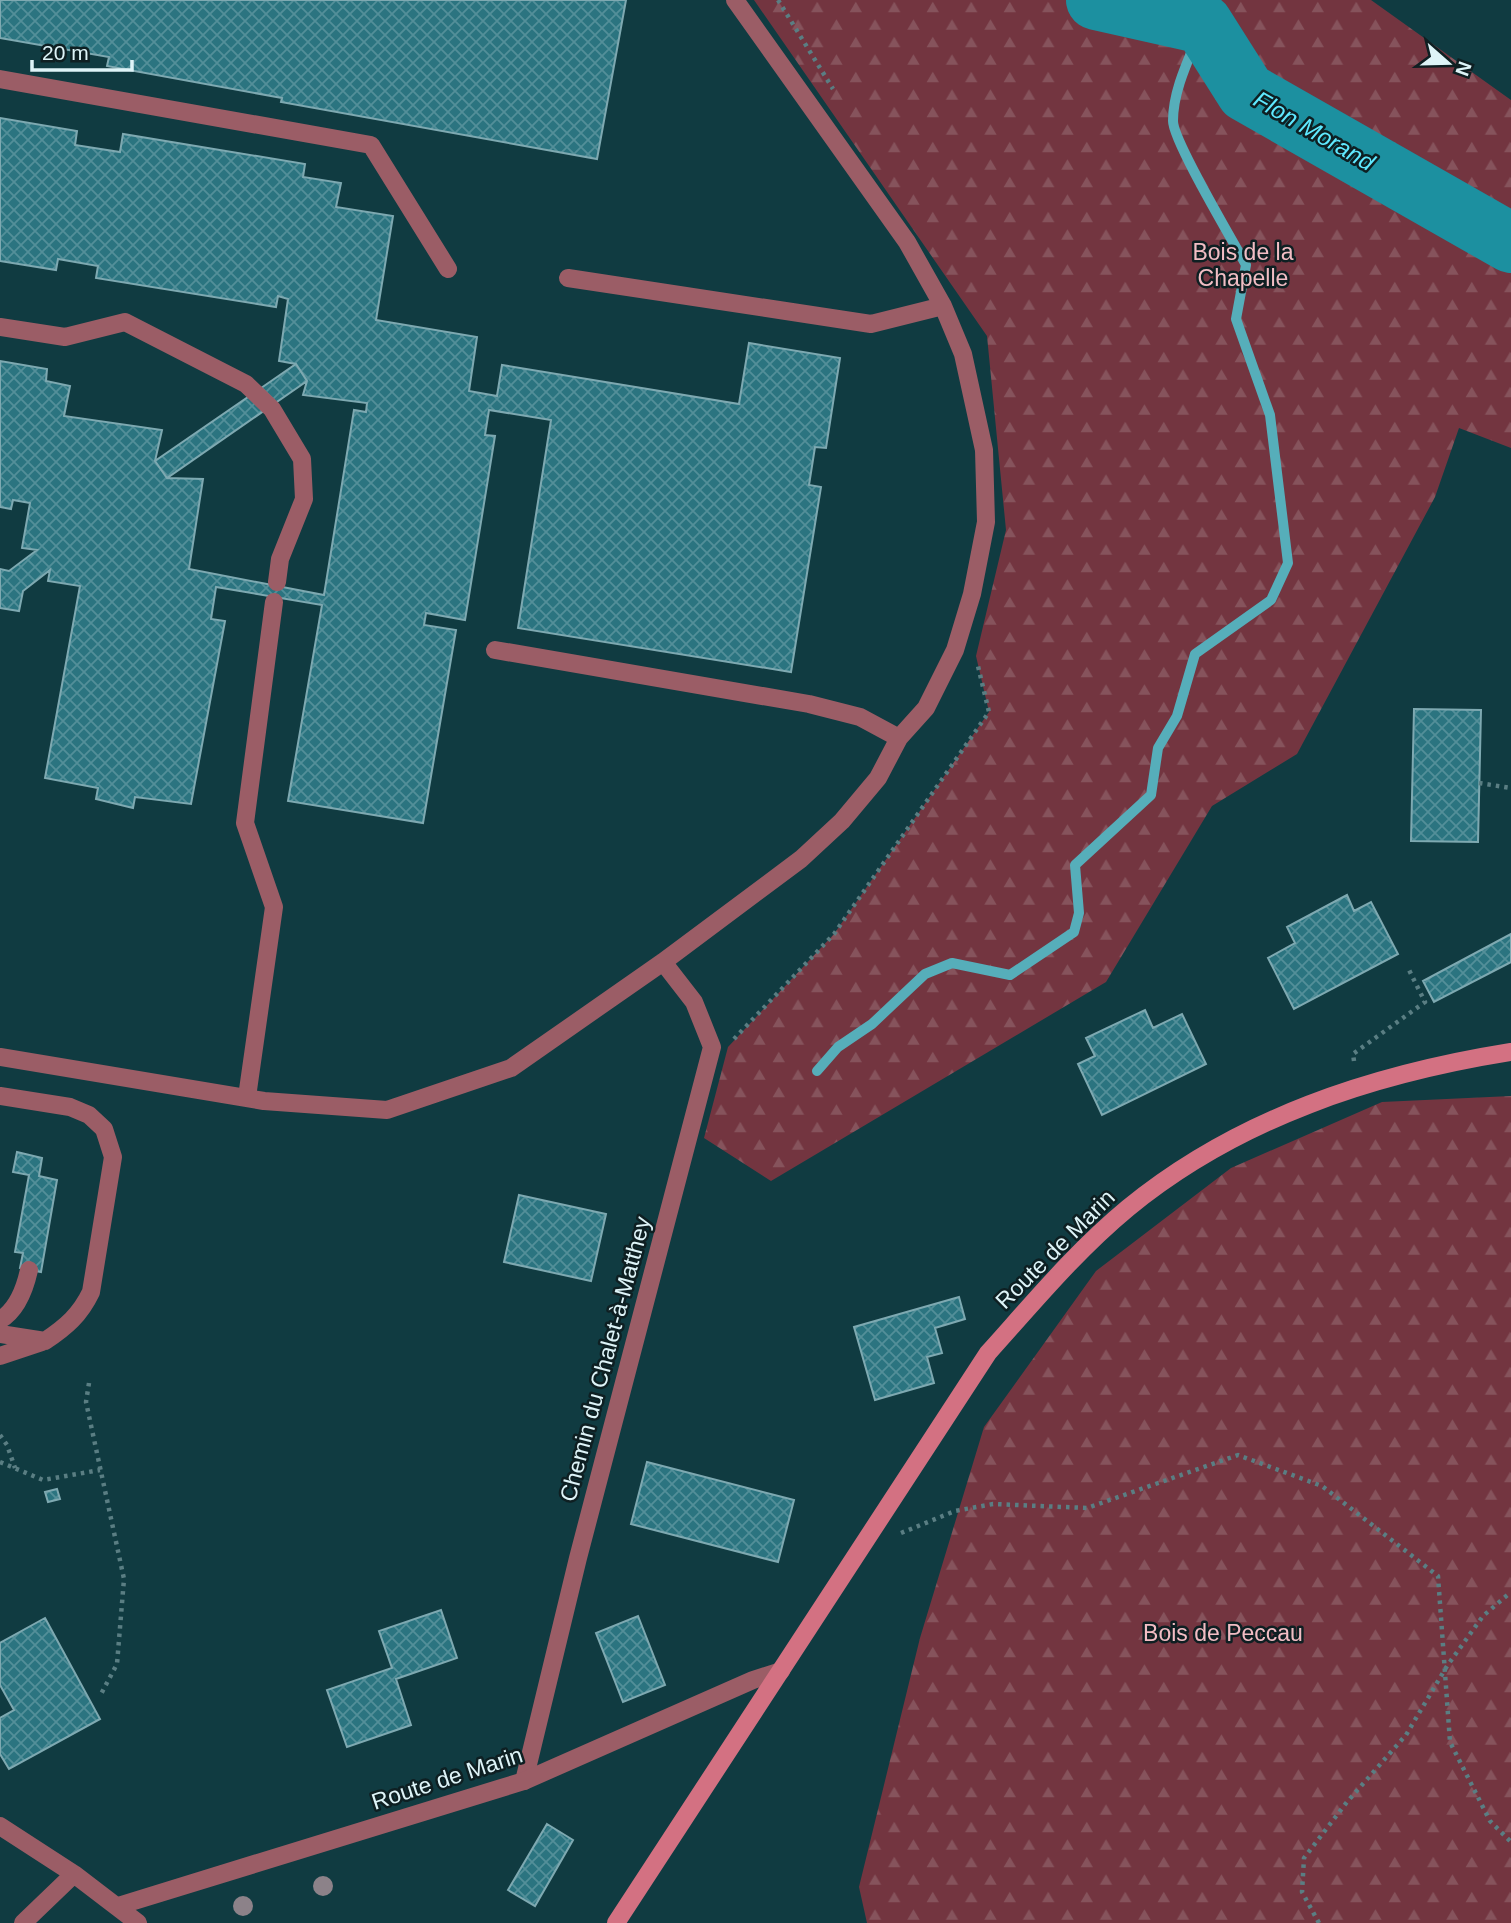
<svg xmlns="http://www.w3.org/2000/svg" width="1511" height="1923" font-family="Arial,sans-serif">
	<defs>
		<pattern id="forest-firs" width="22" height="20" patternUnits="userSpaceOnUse" patternTransform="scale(1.75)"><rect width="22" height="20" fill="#733540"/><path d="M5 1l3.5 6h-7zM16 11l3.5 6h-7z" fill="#86535c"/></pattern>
		<pattern id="building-cross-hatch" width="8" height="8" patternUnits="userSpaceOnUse" patternTransform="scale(1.75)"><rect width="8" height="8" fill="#2b7480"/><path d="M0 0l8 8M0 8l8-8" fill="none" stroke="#538f99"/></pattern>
	</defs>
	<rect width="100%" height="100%" fill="#103b41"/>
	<path fill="url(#forest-firs)" d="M754,0h617l140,100v348l-52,-20 -24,69 -138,257 -85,52 -106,176 -335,199 -67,-43 24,-91 106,-113 155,-222 -13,-56 30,-126 -19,-194z
		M1511,1096v827h-644l-8,-36 61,-249 64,-211 112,-156 135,-103 151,-66z"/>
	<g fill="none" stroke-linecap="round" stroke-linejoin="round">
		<path stroke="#56aeba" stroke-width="10" d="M817,1071l21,-24 34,-23 53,-50 27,-11 58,12 64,-43 5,-19 -4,-48 76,-70 7,-47 19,-32 18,-62 76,-54 17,-37 -18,-148 -34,-96 10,-54c-13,-24 -73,-124 -73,-144 0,-33 18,-66 30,-97"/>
		<path stroke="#1c90a0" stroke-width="60" d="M1096,0l107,24 43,68 265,151"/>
	</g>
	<path fill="url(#building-cross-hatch)" stroke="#7ea9b1" stroke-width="2" d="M0,0h626l-29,159 -316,-57 1,-4 -175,-32 2,-9 -109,-19z
		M0,118l77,13 -2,14 45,7 3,-18 182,30 -2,13 38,6 -5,24 57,9 -17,104 101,17 -8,54 28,5 5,-31 237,39 10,-61 91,15 -14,90 -11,-1 -6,38 12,2 -30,185 -273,-44 33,-208 -62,-10 -4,25 10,1 -30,184 -39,-7 -2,12 32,5 -33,193 -135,-22 34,-196 -106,-18 -5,32 14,2 -34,183 -56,-7 -2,11 -37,-9 2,-11 -53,-10 35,-192 -32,-5 2,-11 -27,21 -4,20 -19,-3v-39l9,2 28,-21 -15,-2 8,-45 -17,-3 -2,9 -11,-2v-146l47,8 -1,12 24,5 -6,30 98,14 -7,31 12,17 36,1 -14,90 135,26 30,-185 12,2 1,-9 -64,-8 4,-14 -11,-17 -17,-3 9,-62 -10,-3 -2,11 -180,-29 2,-12 -40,-7 -2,11 -56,-9z
		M296,364l11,17 -140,97 -12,-17z
		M1414,709l67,1 -3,132 -67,-1z
		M1347,895l7,16 17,-9 27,52 -104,55 -26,-51 27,-15 -8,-16z
		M1511,934v28l-77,40 -11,-21z
		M1145,1010l8,18 29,-14 24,50 -104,51 -24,-51 17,-8 -9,-18z
		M17,1152l25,6 -3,18 18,4 -16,92 -21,-4 3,-15 -8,-1 14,-77 -16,-3z
		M519,1195l87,19 -15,67 -87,-19z
		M959,1297l6,22 -30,9 7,25 -15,4 7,26 -59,17 -21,-73z
		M647,1462l147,38 -16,62 -147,-38z
		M57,1489l3,10 -12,3 -3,-10z
		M441,1610l16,48 -61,21 15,46 -64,22 -20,-57 65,-22 -13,-37z
		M638,1616l27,69 -42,17 -27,-69z
		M45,1618l55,101 -91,50 -9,-15v-36l14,-8 -14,-25v-42z
		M547,1824l26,16 -38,66 -27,-16z"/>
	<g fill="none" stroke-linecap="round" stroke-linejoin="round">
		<path stroke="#5a7e83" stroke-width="4.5" stroke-dasharray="3.5 5" stroke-linecap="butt" d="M778,0l55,89
			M1479,783l32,5
			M734,1039l100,-105 155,-222 -12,-50
			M1354,1061l-1,-7 72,-52 -16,-32
			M89,1383l-3,19 38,177 -7,85 -17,32
			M0,1435l7,10 8,23
			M0,1462l43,18 57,-10
			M901,1533l54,-22 38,-7 94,4 151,-53 84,31 116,90 12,166 40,79 21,21
			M1319,1923l-17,-31 2,-34 43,-56 59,-67 41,-69 36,-50 28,-24"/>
		<path stroke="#9b5d66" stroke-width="18" d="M0,79l371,66 77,124
			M568,278l303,46 72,-18
			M0,327l65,10 60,-15 121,62 26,25 30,50 2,40 -24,60 -3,23
			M495,650l314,54 51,13 39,21
			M0,1057l264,44 123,9 124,-42 152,-106 138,-103 41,-38 36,-43 21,-40 27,-30 29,-58 17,-56 14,-72 -2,-72 -21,-96 -20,-48 -36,-64 -172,-242
			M0,1096l70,11 19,8 15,14 9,28 -22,135c-11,23 -25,35 -46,49l-45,-7
			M247,1097l27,-190 -29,-84 29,-221
			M0,1320c17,-10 25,-32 29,-50
			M0,1356l42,-14
			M524,1781l54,-223 134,-511 -18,-45 -31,-40"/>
		<path stroke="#9b5d66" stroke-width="18" d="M0,1826l74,48 64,49
			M118,1906l406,-125 229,-101 28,-9
			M23,1923l51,-49"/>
		<path stroke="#d37182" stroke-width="18" d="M616,1923l372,-570c45,-50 88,-102 140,-145 110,-90 245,-134 383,-156"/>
	</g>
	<g fill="#8c8289">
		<circle cx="323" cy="1886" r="10"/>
		<circle cx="243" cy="1906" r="10"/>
	</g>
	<g text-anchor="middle" stroke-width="5" stroke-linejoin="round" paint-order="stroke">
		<g font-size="23" fill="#f2bdc4" stroke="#0e1f22">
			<text x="1243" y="260">Bois de la<tspan x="1243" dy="26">Chapelle</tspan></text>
			<text x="1223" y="1641">Bois de Peccau</text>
		</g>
		<g font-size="23" fill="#def4f8" stroke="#0e1f22">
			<text transform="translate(1055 1249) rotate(-45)" y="8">Route de Marin</text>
			<text transform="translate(605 1359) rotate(-75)" y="8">Chemin du Chalet-à-Matthey</text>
			<text transform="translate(447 1778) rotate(-18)" y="8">Route de Marin</text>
		</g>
		<g font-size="24" font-style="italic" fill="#5fe9ff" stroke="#0e1f22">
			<text transform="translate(1314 131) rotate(30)" y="8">Flon Morand</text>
		</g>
	</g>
	<g transform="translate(1448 63) rotate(110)" stroke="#0e1f22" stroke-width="5" paint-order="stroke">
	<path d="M0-5L12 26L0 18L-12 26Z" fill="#def4f8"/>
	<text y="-10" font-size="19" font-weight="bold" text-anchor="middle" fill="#def4f8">N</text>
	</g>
	<path d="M32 60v10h100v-10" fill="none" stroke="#def4f8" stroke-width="3.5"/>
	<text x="42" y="60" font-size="21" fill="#def4f8" stroke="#0e1f22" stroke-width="5" paint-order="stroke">20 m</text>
</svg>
